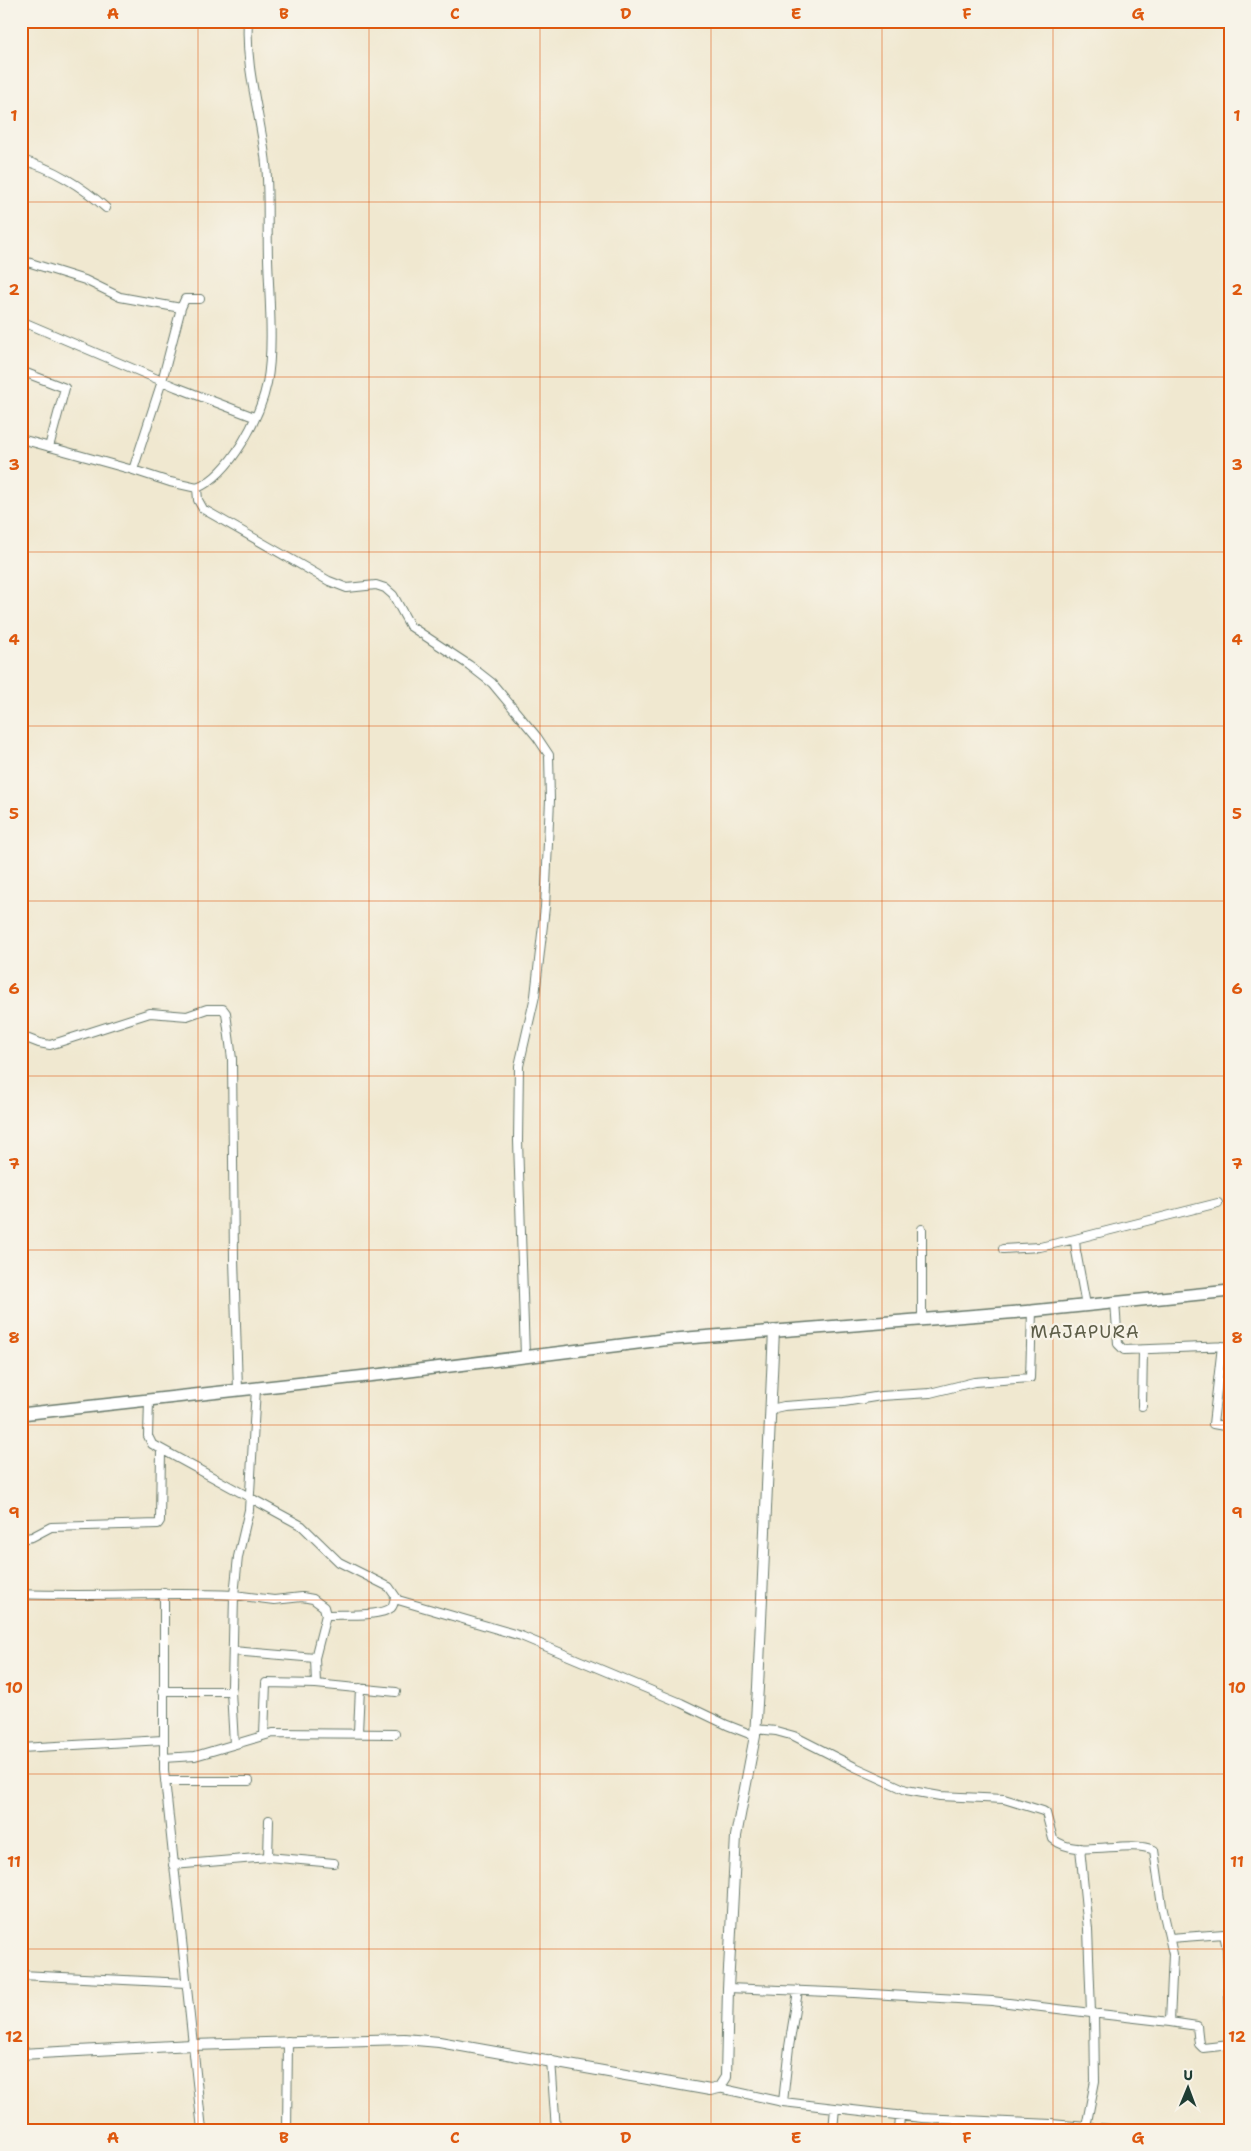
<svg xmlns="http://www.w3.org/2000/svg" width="1251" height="2151" font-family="'Shantell Sans',sans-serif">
	<rect width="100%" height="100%" fill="#f7f3e8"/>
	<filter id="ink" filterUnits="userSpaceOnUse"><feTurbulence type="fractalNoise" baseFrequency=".02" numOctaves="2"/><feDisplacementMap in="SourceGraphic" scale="10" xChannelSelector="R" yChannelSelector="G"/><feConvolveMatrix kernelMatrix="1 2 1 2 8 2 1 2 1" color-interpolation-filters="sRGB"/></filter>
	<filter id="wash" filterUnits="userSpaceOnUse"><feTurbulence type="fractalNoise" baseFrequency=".0096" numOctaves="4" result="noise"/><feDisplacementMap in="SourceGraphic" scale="20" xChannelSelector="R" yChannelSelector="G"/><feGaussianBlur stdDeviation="1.12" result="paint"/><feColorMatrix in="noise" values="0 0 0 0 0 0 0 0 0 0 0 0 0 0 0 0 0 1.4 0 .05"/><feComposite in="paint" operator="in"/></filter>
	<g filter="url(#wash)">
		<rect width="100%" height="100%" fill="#f0e8d0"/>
	</g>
	<g filter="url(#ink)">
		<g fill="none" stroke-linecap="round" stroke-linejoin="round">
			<defs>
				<path id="minor" d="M21,160c30,7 62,27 85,48
					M21,260l64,20 35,17 61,11
					M21,321l155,66 78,30
					M21,371l44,17 -16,59
					M21,439l112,31 37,12 27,6c34,-14 63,-71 70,-105 7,-35 2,-88 1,-125 -1,-31 1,-63 -2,-94 -5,-48 -21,-94 -18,-143
					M133,470l29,-89 19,-73 4,-9h15
					M197,488l1,12 5,9 126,72 18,7 29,-3 9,3 8,7 17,31 59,39 23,18 45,54 12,18 1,45 -5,107 -10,89 -16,70 -1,75 7,215
					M21,1036l18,7 11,2 100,-32 37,3 20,-7h16l3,4 6,46 2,200 4,131
					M1003,1249l37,-2 35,-8
					M1115,1302l3,42 6,6 106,-4
					M1086,1305l-10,-54 -1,-12 143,-36
					M922,1319v-90
					M1222,1346l-9,78 17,3
					M149,1401l-1,35 4,8 150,82 37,36 50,25 9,13 123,36 160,67 46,22 28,11
					M1142,1406l1,-56
					M771,1409l13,-3 60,-4 37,-6 49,-3 44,-11 56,-4 2,-67
					M21,1539l11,-2 19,-10 107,-3 2,-3 1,-71
					M164,1592v178l38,360
					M21,1594c71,3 142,-2 213,1l4,-38 11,-47 7,-122
					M326,1615c14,-1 54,2 65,-7 3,-3 3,-7 4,-11
					M233,1651l82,7
					M163,1691h68l1,-5 2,-91 40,5 28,-3 11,2 11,8 2,8 -11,43 1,26 80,8
					M231,1691l3,53
					M755,1729l21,2 18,5 61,31 51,23 34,6 64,3 39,12 3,2 7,26c25,21 73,-1 101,11l8,56 11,48 -3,68 -79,-9
					M358,1732l2,-44
					M264,1735l2,-52 50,1
					M21,1748l142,-8
					M163,1758l32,-2 78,-23 122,1
					M165,1781h84
					M268,1857l1,-37
					M173,1865l95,-8 66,6
					M1170,1938l54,-4 3,15 3,69
					M21,1975l165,8
					M728,1988l126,5 138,8 99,12 -3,-84 -8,-81
					M1170,2022l27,4 2,18 4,4 27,-3
					M551,2060l5,70
					M719,2088l64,14 139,16 129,6 1,6
					M783,2102l6,-55 9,-56
					M1051,2124l71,6
					M1086,2127l9,-46 -1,-68
					M287,2130l1,-89
					M833,2130l2,-22
					M899,2130l1,-15
					M1229,2130l1,-4"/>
				<path id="tertiary" d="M21,2054l171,-9 212,-6 35,3 271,48 9,-2 7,-11 2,-89 8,-152 19,-100 3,-49 16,-357"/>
				<path id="secondary" d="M21,1414l364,-40 277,-34 370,-29 198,-20"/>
			</defs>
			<use href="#minor" stroke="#68796b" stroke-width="10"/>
			<use href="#tertiary" stroke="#68796b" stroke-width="12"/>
			<use href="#secondary" stroke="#68796b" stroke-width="14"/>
			<use href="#minor" stroke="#fff" stroke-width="8"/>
			<use href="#tertiary" stroke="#fff" stroke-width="10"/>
			<use href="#secondary" stroke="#fff" stroke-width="11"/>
		</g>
	</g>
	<path fill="none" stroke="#de580e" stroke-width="1" stroke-opacity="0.55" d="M198,21v2109M369,21v2109M540,21v2109M711,21v2109M882,21v2109M1053,21v2109M21,202h1209M21,377h1209M21,552h1209M21,726h1209M21,901h1209M21,1076h1209M21,1250h1209M21,1425h1209M21,1600h1209M21,1774h1209M21,1949h1209"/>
	<g text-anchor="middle" stroke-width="4.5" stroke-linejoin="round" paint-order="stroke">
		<g font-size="18" letter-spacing="1" fill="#5d5d48" stroke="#f7f3e8">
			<text x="1085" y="1338">MAJAPURA</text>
		</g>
	</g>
	<rect width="1251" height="2151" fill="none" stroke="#f7f3e8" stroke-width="55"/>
	<g transform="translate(1188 2088) rotate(1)" stroke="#f7f3e8" stroke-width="4" paint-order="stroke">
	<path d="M0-4L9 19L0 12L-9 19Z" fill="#1f3d34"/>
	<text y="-8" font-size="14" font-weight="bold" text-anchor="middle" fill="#1f3d34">U</text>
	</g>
	<rect x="28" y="28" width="1196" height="2096" fill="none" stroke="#de580e" stroke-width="2"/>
	<g font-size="16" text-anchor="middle" font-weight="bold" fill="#de580e">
		<text x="113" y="19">A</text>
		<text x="284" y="19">B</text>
		<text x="455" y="19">C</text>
		<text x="626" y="19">D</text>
		<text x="796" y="19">E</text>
		<text x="967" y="19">F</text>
		<text x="1138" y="19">G</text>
		<text x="14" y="121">1</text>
		<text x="1237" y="121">1</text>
		<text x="14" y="295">2</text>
		<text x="1237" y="295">2</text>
		<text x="14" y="470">3</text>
		<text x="1237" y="470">3</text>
		<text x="14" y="645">4</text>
		<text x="1237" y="645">4</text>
		<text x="14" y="819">5</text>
		<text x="1237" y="819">5</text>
		<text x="14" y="994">6</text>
		<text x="1237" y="994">6</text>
		<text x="14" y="1169">7</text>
		<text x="1237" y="1169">7</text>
		<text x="14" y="1343">8</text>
		<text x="1237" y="1343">8</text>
		<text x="14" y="1518">9</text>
		<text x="1237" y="1518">9</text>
		<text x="14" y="1693">10</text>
		<text x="1237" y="1693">10</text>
		<text x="14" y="1867">11</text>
		<text x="1237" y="1867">11</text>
		<text x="14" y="2042">12</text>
		<text x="1237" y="2042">12</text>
		<text x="113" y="2143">A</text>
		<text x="284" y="2143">B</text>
		<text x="455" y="2143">C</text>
		<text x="626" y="2143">D</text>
		<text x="796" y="2143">E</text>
		<text x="967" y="2143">F</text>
		<text x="1138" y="2143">G</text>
	</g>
</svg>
